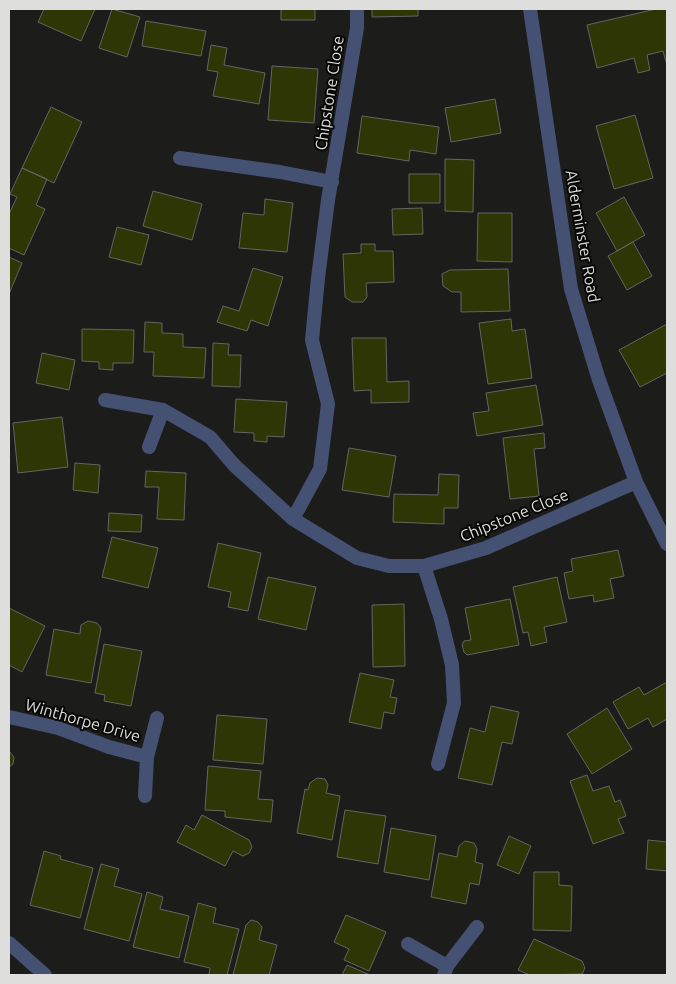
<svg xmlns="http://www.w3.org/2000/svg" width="676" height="984" font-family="Ubuntu,sans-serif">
	<rect width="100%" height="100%" fill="#1c1d1b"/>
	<path fill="#2d3604" stroke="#646562" d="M44,9h51l-14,32 -43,-19z
		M112,9l28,8 -13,40 -28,-9z
		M281,9h34v11h-34z
		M372,9h46v7l-46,1z
		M656,9h11v56l-4,-14 -16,4 3,15 -12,3 -4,-15 -37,10 -10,-43z
		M146,21l60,10 -5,25 -59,-10z
		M211,45l16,3 -3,17 41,8 -6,31 -46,-8 5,-24 -11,-2z
		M272,66l46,3 -4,54 -46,-3z
		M495,99l6,34 -50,9 -6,-34z
		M51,107l31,15 -28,61 -32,-15z
		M635,115l18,63 -39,11 -18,-63z
		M362,116l77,11 -3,27 -26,-4 -1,11 -52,-8z
		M445,159l29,1 -1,52 -28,-1z
		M22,168l25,11 -11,26 9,4 -21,46 -15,-7v-34l8,-17 -7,-3z
		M409,174h31v29h-31z
		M153,191l49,13 -10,36 -49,-14z
		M624,197l21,38 -28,16 -21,-38z
		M265,199l28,4 -6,49 -48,-4 4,-35 21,2z
		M422,208l1,26 -30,1 -1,-26z
		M478,213h34v49l-35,-1z
		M117,227l32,8 -8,30 -32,-8z
		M633,242l19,34 -25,14 -19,-34z
		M361,244h14v7h18l1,31 -28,1 1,14 -4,5h-11l-7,-5 -2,-43 18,-1z
		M9,257l13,6 -13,31z
		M253,268l30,9 -15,49 -17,-6 -4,11 -30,-9 6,-16 16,5z
		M508,269l2,42 -49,1v-20h-9l-9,-6 -1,-12 8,-4z
		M511,319l1,12 13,-2 7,49 -44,6 -9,-61z
		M145,322l17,1v10l21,1v13l23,1 -2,30 -51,-2 1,-24h-10z
		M667,324v49l-27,14 -21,-37z
		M82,329l52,1 -1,33h-20v7l-14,-1v-7l-17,-1z
		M352,338h34l1,44 22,-1v21l-38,1v-13l-17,1z
		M213,343l16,1 -1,11h13l-1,32 -28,-1z
		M42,353l33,7 -6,30 -33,-7z
		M536,385l7,40 -66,11 -4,-23 16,-2 -3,-18z
		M236,399l51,3 -3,35 -17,-1v6l-13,-1v-8l-20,-1z
		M62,417l6,50 -50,6 -5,-50z
		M544,433l1,15 -11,1 5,47 -29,3 -7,-61z
		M349,448l47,8 -7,41 -47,-7z
		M75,463l25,2 -2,28 -25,-3z
		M146,471l40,2 -2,47 -27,-1 2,-32h-14z
		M439,474l20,1 -1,33h-14v16l-51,-2 1,-28 44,1z
		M109,513l33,2 -1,17 -33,-1z
		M112,537l46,11 -10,40 -46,-11z
		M218,543l43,10 -13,58 -20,-4 3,-15 -23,-5z
		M618,550l6,26 -14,3 4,19 -20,4 -1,-7 -24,4 -5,-26 9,-2 -2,-12z
		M268,577l48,10 -10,43 -48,-11z
		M557,577l10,45 -23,5 3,15 -16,4 -3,-14 -5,1 -10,-46z
		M510,599l9,46 -52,10 -3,-3 -2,-7 2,-4 7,-1 -6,-32z
		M404,604l1,62 -32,1 -1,-62z
		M9,608l36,18 -23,46 -13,-7z
		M88,621l9,2 4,5 -10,55 -45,-8 8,-46 26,5 1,-9z
		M104,644l38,7 -11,55 -27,-5 1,-6 -10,-2z
		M360,673l34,7 -4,17 7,1 -3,16 -10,-2 -3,17 -32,-7z
		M667,682v37l-14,8 -5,-9 -20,11 -15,-27 26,-15 5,8z
		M491,706l28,6 -7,32 -10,-2 -10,43 -34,-7 12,-50 15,4z
		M607,708l25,41 -40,25 -25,-40z
		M217,715l50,4 -4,45 -50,-4z
		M9,751l5,6 -1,7 -4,3z
		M208,766l53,5 -3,28 15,1 -2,22 -46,-5v-6l-20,-1z
		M587,775l6,16 16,-5 6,16 5,-2 6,16 -8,3 6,14 -31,11 -23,-63z
		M317,778l8,1 3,6 -2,8 14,3 -8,44 -35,-7 8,-44 3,1 2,-7z
		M345,810l41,6 -8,48 -41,-7z
		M202,815l47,25 3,7 -3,6 -6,3 -10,-5 -8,15 -48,-24 9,-17 8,5z
		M391,828l45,8 -7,44 -45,-8z
		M509,836l22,10 -12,28 -22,-9z
		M648,840l19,2v29l-21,-2z
		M465,841l9,2 3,6 -2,13 8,2 -4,21 -9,-2 -4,21 -35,-7 8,-44 18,4 2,-11z
		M44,851l17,5 -1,3 33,9 -13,50 -50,-13z
		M101,864l18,5 -5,17 28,8 -13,47 -45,-12z
		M534,872h25v13l13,1 -1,45 -38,-1z
		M147,892l16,5 -3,12 29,7 -10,42 -46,-11z
		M198,903l18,5 -3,15 26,6 -12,46h-18l1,-7 -26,-6z
		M346,915l40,17 -17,39 -25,-11 5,-11 -15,-7z
		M251,920l7,2 4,5 -3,13 18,5 -8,30h-36l13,-50z
		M534,939l48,22 3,7 -3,6 -52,1 -12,-5z
		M347,965l23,10h-28z"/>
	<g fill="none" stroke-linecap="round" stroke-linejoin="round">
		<path stroke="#455173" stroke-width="14" d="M105,400l58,10 47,27 24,28
			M149,447l14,-37
			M424,566l17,53 11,46 2,38 -16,61"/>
		<path stroke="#455173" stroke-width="14" d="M357,9v19l-29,172 -10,78 -6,62 16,64 -8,65 -27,50 64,39 32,8h35l62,-18 150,-66
			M530,9l41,280 28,91 37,102 31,62
			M180,158l100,14 52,10
			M234,465l59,54
			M9,717l49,11 51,19 38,10 10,-39
			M145,796l2,-39
			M9,943l36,32
			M408,944l39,22
			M444,975l3,-9 30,-39"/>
	</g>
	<g text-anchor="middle" stroke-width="4" stroke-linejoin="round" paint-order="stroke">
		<g font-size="16" fill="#dedfdd" stroke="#070706">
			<text transform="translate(329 93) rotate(-81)" y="6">Chipstone Close</text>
			<text transform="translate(583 236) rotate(80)" y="6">Alderminster Road</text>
			<text transform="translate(514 515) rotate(-22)" y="6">Chipstone Close</text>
			<text transform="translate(83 720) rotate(16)" y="6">Winthorpe Drive</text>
		</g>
	</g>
	<rect width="676" height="984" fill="none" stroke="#dedfdd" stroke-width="20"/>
</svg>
